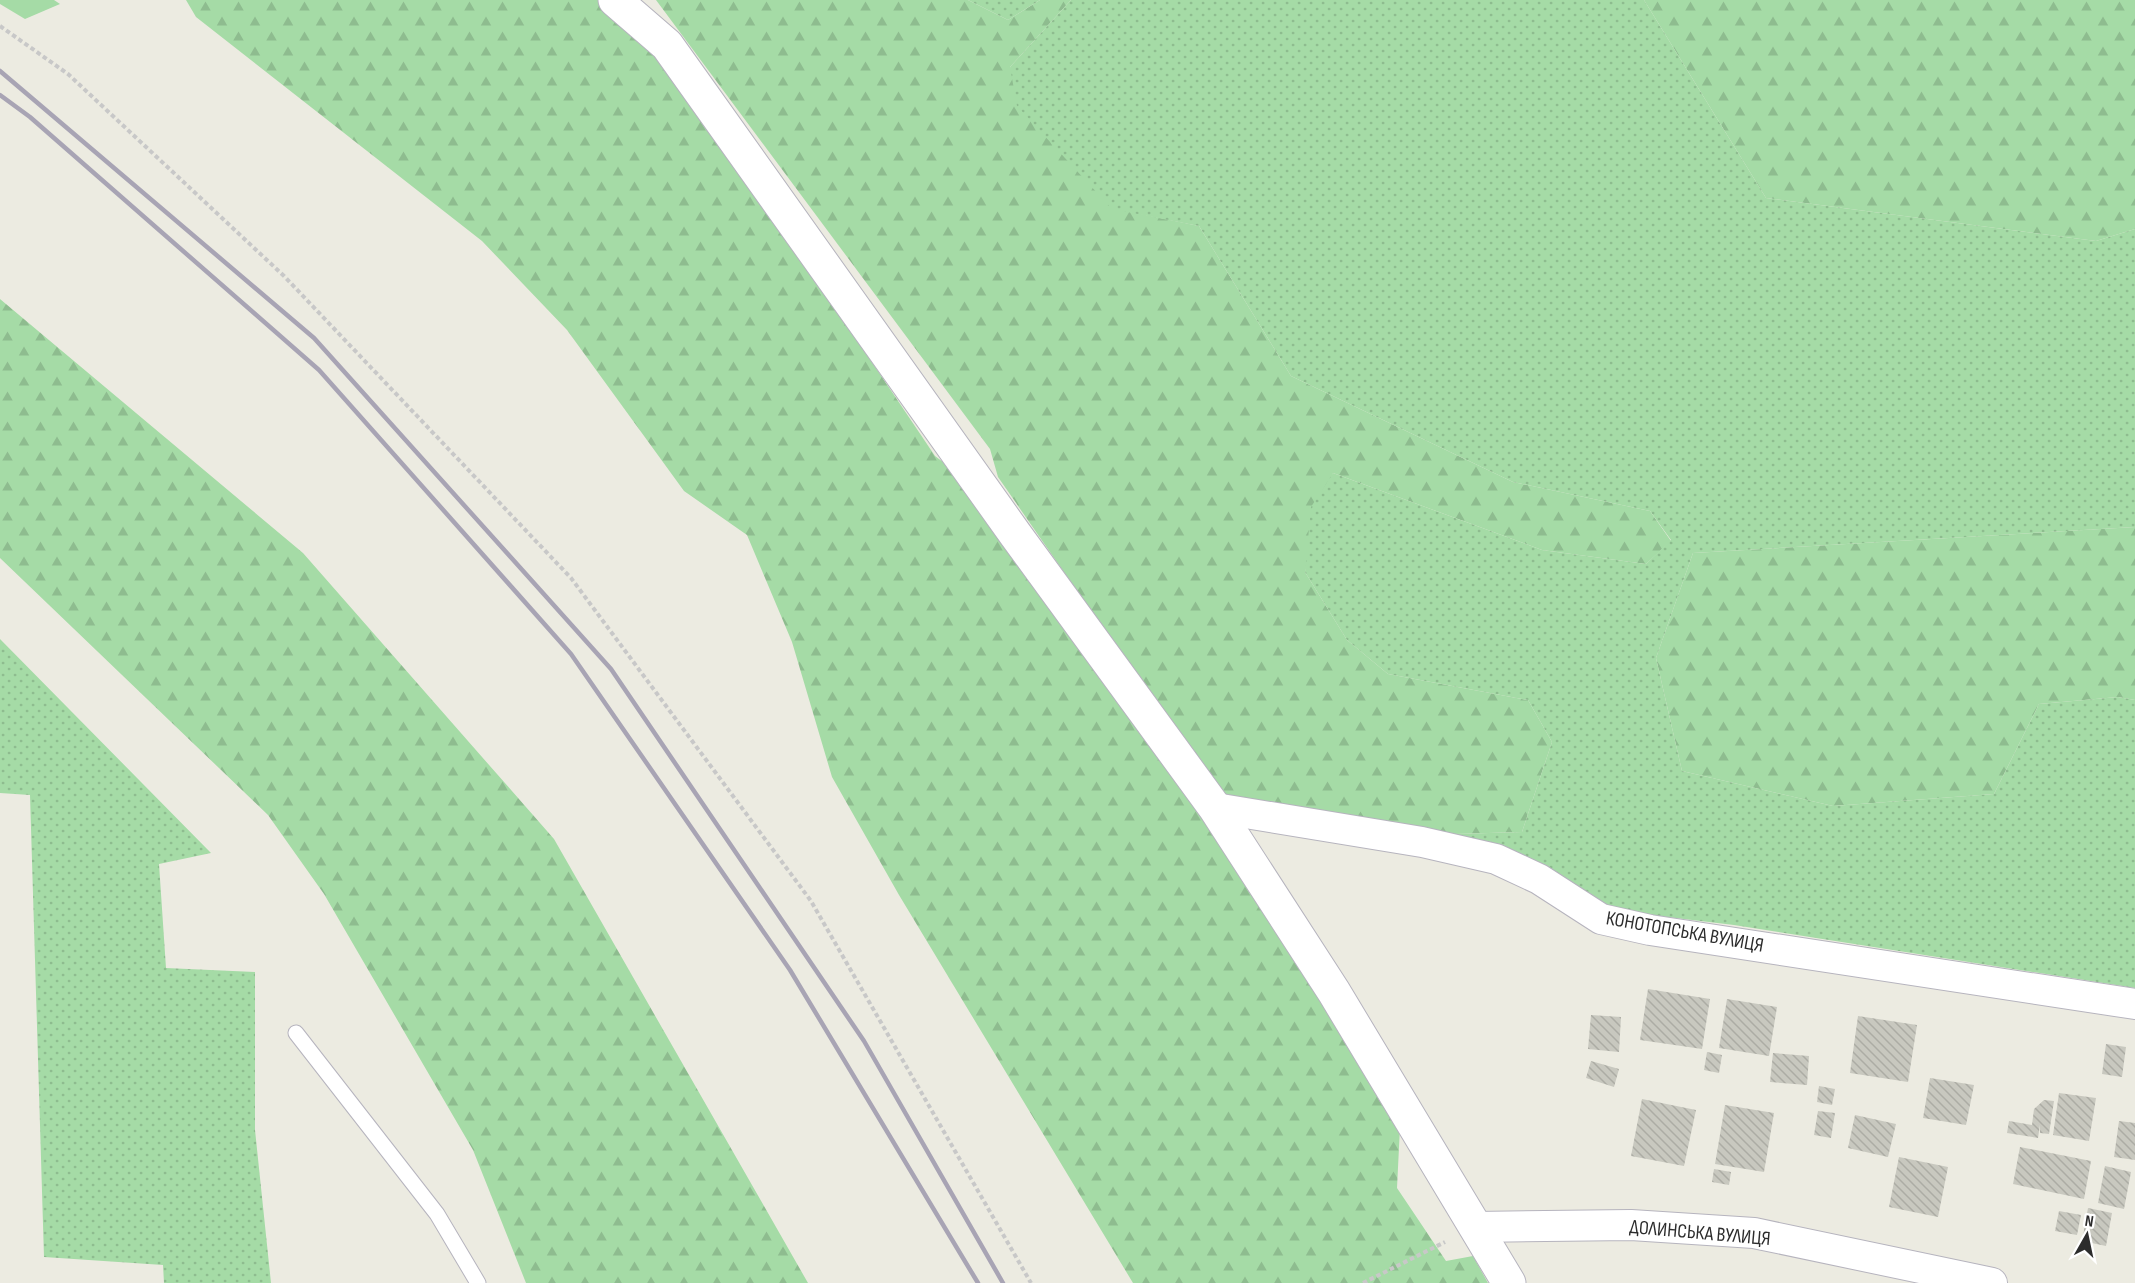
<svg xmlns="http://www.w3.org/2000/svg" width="2135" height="1283" font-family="'Sofia Sans Condensed',sans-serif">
	<defs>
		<pattern id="forest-firs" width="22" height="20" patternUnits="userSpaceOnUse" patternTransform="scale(1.5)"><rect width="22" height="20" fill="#a5dba6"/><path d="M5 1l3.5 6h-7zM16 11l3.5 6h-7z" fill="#8ebc8f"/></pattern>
		<pattern id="garden-dots" width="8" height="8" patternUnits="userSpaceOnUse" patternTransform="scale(1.5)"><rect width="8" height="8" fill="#a5dba6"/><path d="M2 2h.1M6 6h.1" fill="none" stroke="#8ebc8f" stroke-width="1.8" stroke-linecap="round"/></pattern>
		<pattern id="building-back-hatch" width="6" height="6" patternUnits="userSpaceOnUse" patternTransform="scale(1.5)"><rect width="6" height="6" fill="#c8c8bf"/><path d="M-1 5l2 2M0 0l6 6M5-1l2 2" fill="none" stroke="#acaca4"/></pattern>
	</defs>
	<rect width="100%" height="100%" fill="#ecebe1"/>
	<path fill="#a5dba6" d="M0,0h54l6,4 -35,15 -25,-15z"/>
	<path fill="url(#forest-firs)" d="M186,0h413l66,54 270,402 40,30 237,339 188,302 -3,61 49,73 27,-5 15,27h-355l-234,-388 -67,-118 -40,-135 -45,-107 -63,-44 -117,-161 -85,-89 -286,-224z
		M656,0h312l40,20 32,-20h31l-61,67 102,141 87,18 92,150 222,106 137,29 21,30 -25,23 -104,-14 -209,-77 -28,99 42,68 41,34 140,26 24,42 -30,90 -67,2 -236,-38 -221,-319 -8,-28z
		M1644,0h491v229l-39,12 -330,-43z
		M0,299l303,254 251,286 254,444h-282l-53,-133 -149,-256 -56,-79 -268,-257z
		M2135,527v173l-17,-3 -79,7 -45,90 -161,12 -151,-35 -26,-113 37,-105z"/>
	<path fill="url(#garden-dots)" d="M968,0h72l-32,20z
		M1071,0h573l122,198 330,43 39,-12v298l-442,26 -37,105 26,113 151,35 161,-12 45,-90 79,-7 17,3v288l-401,-63 -117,-14 -162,-77 67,-2 30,-90 -24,-42 -140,-26 -41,-34 -42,-68 6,-65 22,-34 209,77 104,14 25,-24 -21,-29 -137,-29 -222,-106 -92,-150 -87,-17 -95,-103 -7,-39z
		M0,639l211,214 -52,11 7,104 89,4v158l16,153h-107l-1,-18 -119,-8 -14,-462 -30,-2z"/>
	<path fill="url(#building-back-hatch)" d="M1648,989l62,10 -8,50 -62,-9z
		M1727,999l50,8 -8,49 -50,-8z
		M1591,1015l30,2 -2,35 -31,-3z
		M1858,1016l59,9 -9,57 -58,-9z
		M2106,1044l20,3 -4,30 -20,-3z
		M1707,1052l15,3 -3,18 -15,-3z
		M1773,1053l36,3 -2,29 -37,-3z
		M1591,1061l28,8 -5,18 -28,-9z
		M1930,1078l44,7 -8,40 -43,-7z
		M1819,1086l16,3 -3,16 -15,-3z
		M2059,1093l37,5 -7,43 -36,-6z
		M1642,1099l54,11 -12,56 -53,-10z
		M2044,1100l10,1 -5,33 -9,-1v-8l-2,13 -31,-5 2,-12 23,4 2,-16z
		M1725,1105l49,8 -10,59 -49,-8z
		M1818,1111l17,2 -4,25 -17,-3z
		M1855,1115l41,9 -8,33 -40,-9z
		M2119,1121l16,2v37l-21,-3z
		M2020,1147l71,14 -7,38 -71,-15z
		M1899,1157l49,10 -10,50 -49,-10z
		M2105,1166l26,6 -7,37 -26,-6z
		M1714,1169l17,3 -2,13 -17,-3z
		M2088,1208l24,5 -6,33 -24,-5z
		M2059,1211l22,4 -4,20 -22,-4z"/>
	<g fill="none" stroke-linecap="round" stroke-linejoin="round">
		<defs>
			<path id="service" d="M296,1033l141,181 41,69"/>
			<path id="minor" d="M1215,808l207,34 74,17 43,20 62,40 49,11 485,74
				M1475,1227l156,-2 123,8 238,50"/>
			<path id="tertiary" d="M615,0l52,45 348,489 200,274 119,184 175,291"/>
		</defs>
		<use href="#service" stroke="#b6b4be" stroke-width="17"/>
		<use href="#minor" stroke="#b6b4be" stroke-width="32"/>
		<use href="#tertiary" stroke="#b6b4be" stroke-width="35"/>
		<path stroke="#c8c8c8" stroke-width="4" stroke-dasharray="4.5 3" stroke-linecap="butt" d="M0,26l68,48 216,202 287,302 240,323 220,382
			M1363,1283l82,-41"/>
		<use href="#service" stroke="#fff" stroke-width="15"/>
		<use href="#minor" stroke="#fff" stroke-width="30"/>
		<use href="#tertiary" stroke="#fff" stroke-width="33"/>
		<path stroke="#a8a4b4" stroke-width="4.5" d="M0,71l314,267 297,331 253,372 139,242
			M0,95l30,22 289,253 252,284 219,316 188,313"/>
	</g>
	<g text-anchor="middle" stroke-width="4.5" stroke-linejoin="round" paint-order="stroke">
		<g font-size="20" fill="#2c2c2c" stroke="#fff">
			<text transform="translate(1685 931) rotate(10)" y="7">КОНОТОПСЬКА ВУЛИЦЯ</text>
			<text transform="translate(1700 1232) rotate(5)" y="7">ДОЛИНСЬКА ВУЛИЦЯ</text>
		</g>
	</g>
	<g transform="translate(2087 1235) rotate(9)" stroke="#ffffff" stroke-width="4.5" paint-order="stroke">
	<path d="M0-4.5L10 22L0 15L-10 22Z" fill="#2c2c2c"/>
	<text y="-9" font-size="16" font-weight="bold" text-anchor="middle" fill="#2c2c2c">N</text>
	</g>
</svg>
